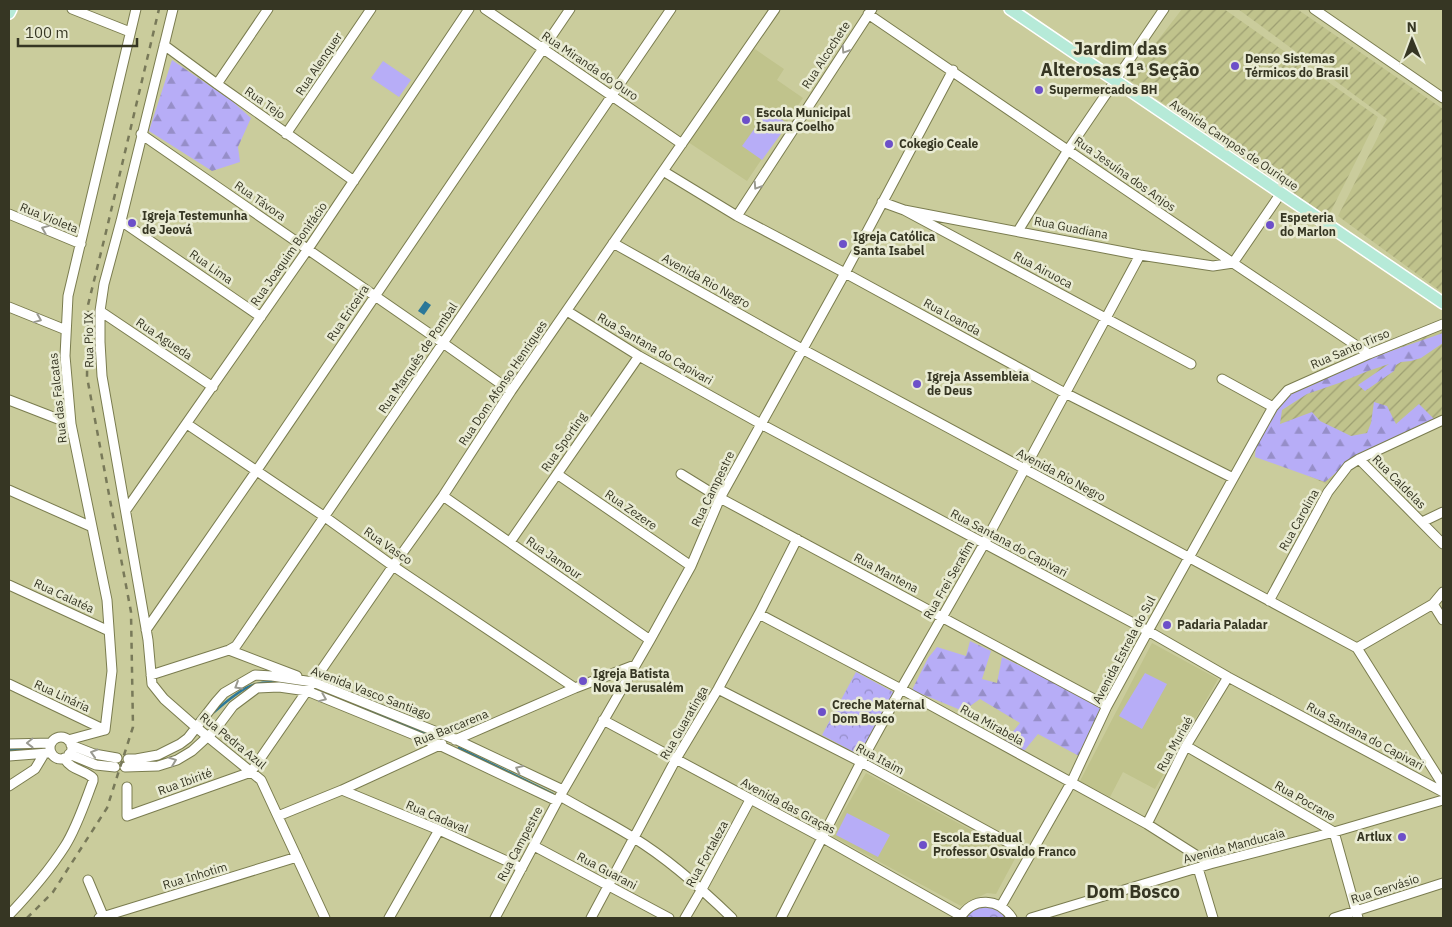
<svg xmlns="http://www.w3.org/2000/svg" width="1452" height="927" font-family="'IBM Plex Sans',sans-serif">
	<defs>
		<pattern id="industrial-furrows" width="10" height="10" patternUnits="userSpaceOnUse" patternTransform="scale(1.25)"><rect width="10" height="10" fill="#c0c38c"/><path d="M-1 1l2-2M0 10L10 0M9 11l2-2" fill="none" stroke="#9d9f72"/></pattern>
		<pattern id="forest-firs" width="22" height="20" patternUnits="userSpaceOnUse" patternTransform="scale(1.25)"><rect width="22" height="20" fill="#b7adf7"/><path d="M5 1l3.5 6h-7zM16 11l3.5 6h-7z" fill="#968ec8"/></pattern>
		<pattern id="park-crowns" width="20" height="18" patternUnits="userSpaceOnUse" patternTransform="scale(1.25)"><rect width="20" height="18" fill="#b7adf7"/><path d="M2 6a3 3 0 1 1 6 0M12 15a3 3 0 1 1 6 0" fill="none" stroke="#968ec8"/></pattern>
		<pattern id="water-ripples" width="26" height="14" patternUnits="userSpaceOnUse" patternTransform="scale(1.25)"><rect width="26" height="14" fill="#2b7899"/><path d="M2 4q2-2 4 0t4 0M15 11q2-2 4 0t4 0" fill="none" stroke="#245e75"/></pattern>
	</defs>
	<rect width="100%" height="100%" fill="#cacc9c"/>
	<path fill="#c0c38c" d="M752,47l32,22 -7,11 26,18 -56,83 -59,-39z
		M1152,643l66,36 -63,110 -32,-17 -13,25 -30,-16z
		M866,773l151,82 -21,39 -9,-1 -26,13 -131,-71z"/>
	<path fill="url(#industrial-furrows)" d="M1182,9h42l154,108 -50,100 -200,-138z
		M1238,9h59l146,100v184l-105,-77 49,-97z
		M1443,329v86l-74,36 -22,14 -21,19 -74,-35 38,-57 53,-25z"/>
	<path fill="#b7adf7" d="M383,61l28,19 -12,17 -28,-19z
		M768,110l20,14 -26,36 -20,-14z
		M1145,673l22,11 -25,45 -23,-13z
		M847,813l43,22 -12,22 -42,-22z"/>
	<path fill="url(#forest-firs)" d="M172,60l60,41 19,17 -13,29 2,15 -28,9 -63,-40z
		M1443,333v10l-22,15 -10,3 -10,1 -5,3 -2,6 -29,20 -7,-6 31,-21 -21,7 -29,12 -32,11 -25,16 -2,14 32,-12 8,9 31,15 16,-3 4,-10 3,-21 13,4 9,18 23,-20 16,16 -91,46 -19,16 -70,-25 1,-13 16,-29 19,-22 17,-6 60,-28z
		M970,641l21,10 -9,28 15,4 5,-26 100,49 -23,50 -41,-22 -14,17 -19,-10 15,-18 -40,-24 -17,12 -51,-21 16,-32 9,-11 29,9z"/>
	<path fill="url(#park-crowns)" d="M856,672l39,21 -34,63 -39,-21z
		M984,906c11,1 16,4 23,12h-43l11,-10z"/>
	<path fill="url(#water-ripples)" d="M425,301l6,4 -7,10 -6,-4z"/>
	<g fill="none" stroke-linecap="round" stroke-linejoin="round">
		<path stroke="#2b7899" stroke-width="2.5" d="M318,690l115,46
			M214,712c25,-21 39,-35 73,-28
			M459,748l94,46
			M9,750h16"/>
		<defs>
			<path id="minor" d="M72,9l58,23
				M173,9l-52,212 -17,63 -4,27v31l2,34 46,264 4,44 12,15 33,29 64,52 64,138
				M485,9l197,135
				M1314,9l129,89
				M868,14l365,249 136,91
				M164,45l53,39 137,97
				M217,84l51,-75
				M141,134l302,209 68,48
				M286,134l85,-125
				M663,171l74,45 108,57 220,120 168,85
				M882,202l22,8 287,154
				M904,210l236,45 73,11 20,-3 48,-70
				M9,214l72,30
				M737,216l135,-207
				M121,221l140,96
				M1018,231l50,-81 96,-141
				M613,243l189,106 555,299 86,137
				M9,307l57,23
				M100,311l113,76
				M567,311l72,45 122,68 387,207 80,46 215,115
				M1222,379l51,28
				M9,400l62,24
				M187,424l138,93 68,49 182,122
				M1359,459l84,85
				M557,474l134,92
				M681,474l39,24 387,208
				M9,490l83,37
				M443,496l207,144
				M126,510l182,-261 161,-240
				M1422,522l21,-10
				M510,542l129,-186
				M9,585l100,46
				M1269,601l59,-109 20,-26 11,-7 84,-39
				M1433,604l10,16
				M759,614l142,75 246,135 63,40
				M146,630l111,-160 313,-461
				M1357,648l76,-44 10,-12
				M229,650l68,26
				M151,675l78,-25 7,-4 435,-637
				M9,684l96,46
				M718,689l143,73 168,92
				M603,720l220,118 138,78
				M105,730l7,-59 -5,-71 -36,-176 -6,-68 3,-60 68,-287
				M50 748a11 11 0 1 1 22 0a11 11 0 1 1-22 0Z
				M68,740l37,-10
				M455,740l120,-52 60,-23
				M9,744l42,-1
				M71,745l23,9 23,4
				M1186,746l148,86 24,86
				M69,754l27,11 19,2
				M9,756l39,-3
				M128,759h8l22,-4 22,-11 8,-6 28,-36 8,-9 31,-18 17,1 41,6 144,58 106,50
				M125,767l33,-1 19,-6 15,-9 23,-21 18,-24 24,-18 22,-1 28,4 132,54 118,56
				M9,786l26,-17 9,-15
				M127,787v29l124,-44 142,-206 50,-70 68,-105 264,-382
				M342,790l97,40 83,38
				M560,796c24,14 50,27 74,42 36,22 68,51 98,80
				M278,816l64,-26 100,-46
				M1147,824l39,-78 42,-69
				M534,846l135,72
				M1198,868l15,50
				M88,880l16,38
				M1001,906l70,-123 36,-77 41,-75 125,-224 15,-17 81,-36 74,-30
				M9,915c20,-21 40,-44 56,-69 12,-19 20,-44 28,-65v-3c-10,-9 -21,-7 -29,-20
				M99,918l198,-61
				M389,918l50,-88
				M495,918l65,-122 90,-156 41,-74 29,-68 125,-225 108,-203
				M591,918l85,-159 42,-70 41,-75 38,-75
				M685,918l17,-29 48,-89
				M781,918l80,-156 40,-73 83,-145 156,-289
				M960,918c13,-22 39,-20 52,0
				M1031,918l179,-54 124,-32 109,-32
				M1334,918l109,-35"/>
			<path id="major" d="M1010,9l433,294
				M9,13l2,-4"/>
		</defs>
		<use href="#minor" stroke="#7a7c4f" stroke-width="11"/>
		<use href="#major" stroke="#fff" stroke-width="14"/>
		<use href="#minor" stroke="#fff" stroke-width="9"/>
		<use href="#major" stroke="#b6ead8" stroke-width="11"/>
		<path stroke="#787959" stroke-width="2.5" stroke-dasharray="6 6" stroke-linecap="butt" d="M27,918l26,-26 54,-84 26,-81 -2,-115 -44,-235 1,-72 18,-73 53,-223"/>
	</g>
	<defs><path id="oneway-chevron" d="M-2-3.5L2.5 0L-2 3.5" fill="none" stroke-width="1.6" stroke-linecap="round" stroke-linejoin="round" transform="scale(1.25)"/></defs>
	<g stroke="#9a9a91">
		<use href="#oneway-chevron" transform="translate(845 50) rotate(123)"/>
		<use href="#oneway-chevron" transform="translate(757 186) rotate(123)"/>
		<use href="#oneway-chevron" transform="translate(45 229) rotate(-158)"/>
		<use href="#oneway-chevron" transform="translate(38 319) rotate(22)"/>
		<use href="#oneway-chevron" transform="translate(238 686) rotate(149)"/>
		<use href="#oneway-chevron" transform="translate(323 698) rotate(22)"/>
		<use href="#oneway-chevron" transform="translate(30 743) rotate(179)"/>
		<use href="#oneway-chevron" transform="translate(94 753) rotate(-163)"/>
		<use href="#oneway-chevron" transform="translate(173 761) rotate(-21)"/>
		<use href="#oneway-chevron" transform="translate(519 769) rotate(-155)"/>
	</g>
	<g fill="#6d50c9" stroke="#e9ebd3" stroke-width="2">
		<circle cx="1235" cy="66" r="5"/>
		<circle cx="1039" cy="90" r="5"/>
		<circle cx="746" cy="120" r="5"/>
		<circle cx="889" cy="144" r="5"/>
		<circle cx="132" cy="223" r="5"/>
		<circle cx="1270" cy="225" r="5"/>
		<circle cx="843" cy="244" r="5"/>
		<circle cx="917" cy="384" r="5"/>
		<circle cx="1167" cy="625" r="5"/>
		<circle cx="583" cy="681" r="5"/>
		<circle cx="822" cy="712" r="5"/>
		<circle cx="1402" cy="837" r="5"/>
		<circle cx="923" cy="845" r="5"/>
	</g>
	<g text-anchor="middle" stroke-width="5" stroke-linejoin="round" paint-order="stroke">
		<g font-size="12" fill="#363623" stroke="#e9ebd3">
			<text transform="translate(826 55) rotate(-57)" y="4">Rua Alcochete</text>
			<text transform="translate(319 64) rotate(-56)" y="4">Rua Alenquer</text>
			<text transform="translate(590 66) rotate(34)" y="4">Rua Miranda do Ouro</text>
			<text transform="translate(265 103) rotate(35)" y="4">Rua Tejo</text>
			<text transform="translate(1234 145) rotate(34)" y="4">Avenida Campos de Ourique</text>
			<text transform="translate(1125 174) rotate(35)" y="4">Rua Jesuína dos Anjos</text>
			<text transform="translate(260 201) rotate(35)" y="4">Rua Távora</text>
			<text transform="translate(49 218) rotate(22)" y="4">Rua Violeta</text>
			<text transform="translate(1071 228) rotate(11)" y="4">Rua Guadiana</text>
			<text transform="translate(289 254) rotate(-55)" y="4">Rua Joaquim Bonifácio</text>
			<text transform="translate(211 267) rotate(35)" y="4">Rua Lima</text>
			<text transform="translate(1043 270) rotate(28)" y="4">Rua Airuoca</text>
			<text transform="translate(706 281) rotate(29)" y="4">Avenida Rio Negro</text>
			<text transform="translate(348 313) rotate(-56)" y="4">Rua Ericeira</text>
			<text transform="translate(952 317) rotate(29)" y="4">Rua Loanda</text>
			<text transform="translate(164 339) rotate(34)" y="4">Rua Agueda</text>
			<text transform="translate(89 340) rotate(-91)" y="4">Rua Pio IX</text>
			<text transform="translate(655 349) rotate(30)" y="4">Rua Santana do Capivari</text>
			<text transform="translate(1350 349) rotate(-23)" y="4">Rua Santo Tirso</text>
			<text transform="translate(418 358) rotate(-56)" y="4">Rua Marquês de Pombal</text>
			<text transform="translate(503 383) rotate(-56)" y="4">Rua Dom Afonso Henriques</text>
			<text transform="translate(58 398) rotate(-96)" y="4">Rua das Falcatas</text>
			<text transform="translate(564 442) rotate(-55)" y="4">Rua Sporting</text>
			<text transform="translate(1061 475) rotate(28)" y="4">Avenida Rio Negro</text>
			<text transform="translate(1399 482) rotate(45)" y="4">Rua Caldelas</text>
			<text transform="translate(713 489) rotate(-64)" y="4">Rua Campestre</text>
			<text transform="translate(631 510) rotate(35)" y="4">Rua Zezere</text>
			<text transform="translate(1299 520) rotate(-61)" y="4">Rua Carolina</text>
			<text transform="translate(1009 543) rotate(28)" y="4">Rua Santana do Capivari</text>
			<text transform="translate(388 546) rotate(35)" y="4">Rua Vasco</text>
			<text transform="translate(554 558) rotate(35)" y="4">Rua Jamour</text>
			<text transform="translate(886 573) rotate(28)" y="4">Rua Mantena</text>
			<text transform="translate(949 580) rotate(-60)" y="4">Rua Frei Serafim</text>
			<text transform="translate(64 596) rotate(25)" y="4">Rua Calatéa</text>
			<text transform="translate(1124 650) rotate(-62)" y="4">Avenida Estrela do Sul</text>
			<text transform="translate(371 693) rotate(21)" y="4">Avenida Vasco Santiago</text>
			<text transform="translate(62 696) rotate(25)" y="4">Rua Linária</text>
			<text transform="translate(684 723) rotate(-60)" y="4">Rua Guaratinga</text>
			<text transform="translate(992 725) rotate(29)" y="4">Rua Mirabela</text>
			<text transform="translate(451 728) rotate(-22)" y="4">Rua Barcarena</text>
			<text transform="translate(1365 736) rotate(28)" y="4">Rua Santana do Capivari</text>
			<text transform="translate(233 741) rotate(39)" y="4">Rua Pedra Azul</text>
			<text transform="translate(1175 744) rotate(-61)" y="4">Rua Muriaé</text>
			<text transform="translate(880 759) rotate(28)" y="4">Rua Itaim</text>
			<text transform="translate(185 782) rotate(-20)" y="4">Rua Ibirité</text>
			<text transform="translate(1305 801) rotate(30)" y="4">Rua Pocrane</text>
			<text transform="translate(788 806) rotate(28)" y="4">Avenida das Graças</text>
			<text transform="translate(437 817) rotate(23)" y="4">Rua Cadaval</text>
			<text transform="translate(520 844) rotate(-62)" y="4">Rua Campestre</text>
			<text transform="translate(1234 846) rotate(-15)" y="4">Avenida Manducaia</text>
			<text transform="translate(707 854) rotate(-61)" y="4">Rua Fortaleza</text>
			<text transform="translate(607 871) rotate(28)" y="4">Rua Guarani</text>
			<text transform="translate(195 876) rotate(-17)" y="4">Rua Inhotim</text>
			<text transform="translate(1385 889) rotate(-18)" y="4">Rua Gervásio</text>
		</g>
		<g font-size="12" font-weight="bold" fill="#363623" stroke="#e9ebd3" text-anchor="start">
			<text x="1245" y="63">Denso Sistemas<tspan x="1245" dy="14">Térmicos do Brasil</tspan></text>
			<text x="1049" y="94">Supermercados BH</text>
			<text x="756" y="117">Escola Municipal<tspan x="756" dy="14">Isaura Coelho</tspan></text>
			<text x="899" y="148">Cokegio Ceale</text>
			<text x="142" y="220">Igreja Testemunha<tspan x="142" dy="14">de Jeová</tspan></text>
			<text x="1280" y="222">Espeteria<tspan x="1280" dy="14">do Marlon</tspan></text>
			<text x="853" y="241">Igreja Católica<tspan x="853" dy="14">Santa Isabel</tspan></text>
			<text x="927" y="381">Igreja Assembleia<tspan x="927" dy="14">de Deus</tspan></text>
			<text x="1177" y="629">Padaria Paladar</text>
			<text x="593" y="678">Igreja Batista<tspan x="593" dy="14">Nova Jerusalém</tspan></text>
			<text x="832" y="709">Creche Maternal<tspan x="832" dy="14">Dom Bosco</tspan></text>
			<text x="1392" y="841" text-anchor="end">Artlux</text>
			<text x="933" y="842">Escola Estadual<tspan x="933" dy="14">Professor Osvaldo Franco</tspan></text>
		</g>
		<g font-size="18" font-weight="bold" fill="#363623" stroke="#e9ebd3">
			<text x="1120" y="55">Jardim das<tspan x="1120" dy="21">Alterosas 1ª Seção</tspan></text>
			<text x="1133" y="898">Dom Bosco</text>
		</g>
	</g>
	<rect width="1452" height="927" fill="none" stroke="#363623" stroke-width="20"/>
	<g transform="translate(1412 40) rotate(359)" stroke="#e9ebd3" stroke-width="4" paint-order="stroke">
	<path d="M0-4L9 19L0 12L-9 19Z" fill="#363623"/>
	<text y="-8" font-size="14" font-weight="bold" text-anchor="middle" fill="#363623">N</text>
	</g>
	<path d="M18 38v8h119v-8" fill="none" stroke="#363623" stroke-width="2.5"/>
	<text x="25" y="38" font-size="15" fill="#363623" stroke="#e9ebd3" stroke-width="4" paint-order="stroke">100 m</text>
</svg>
